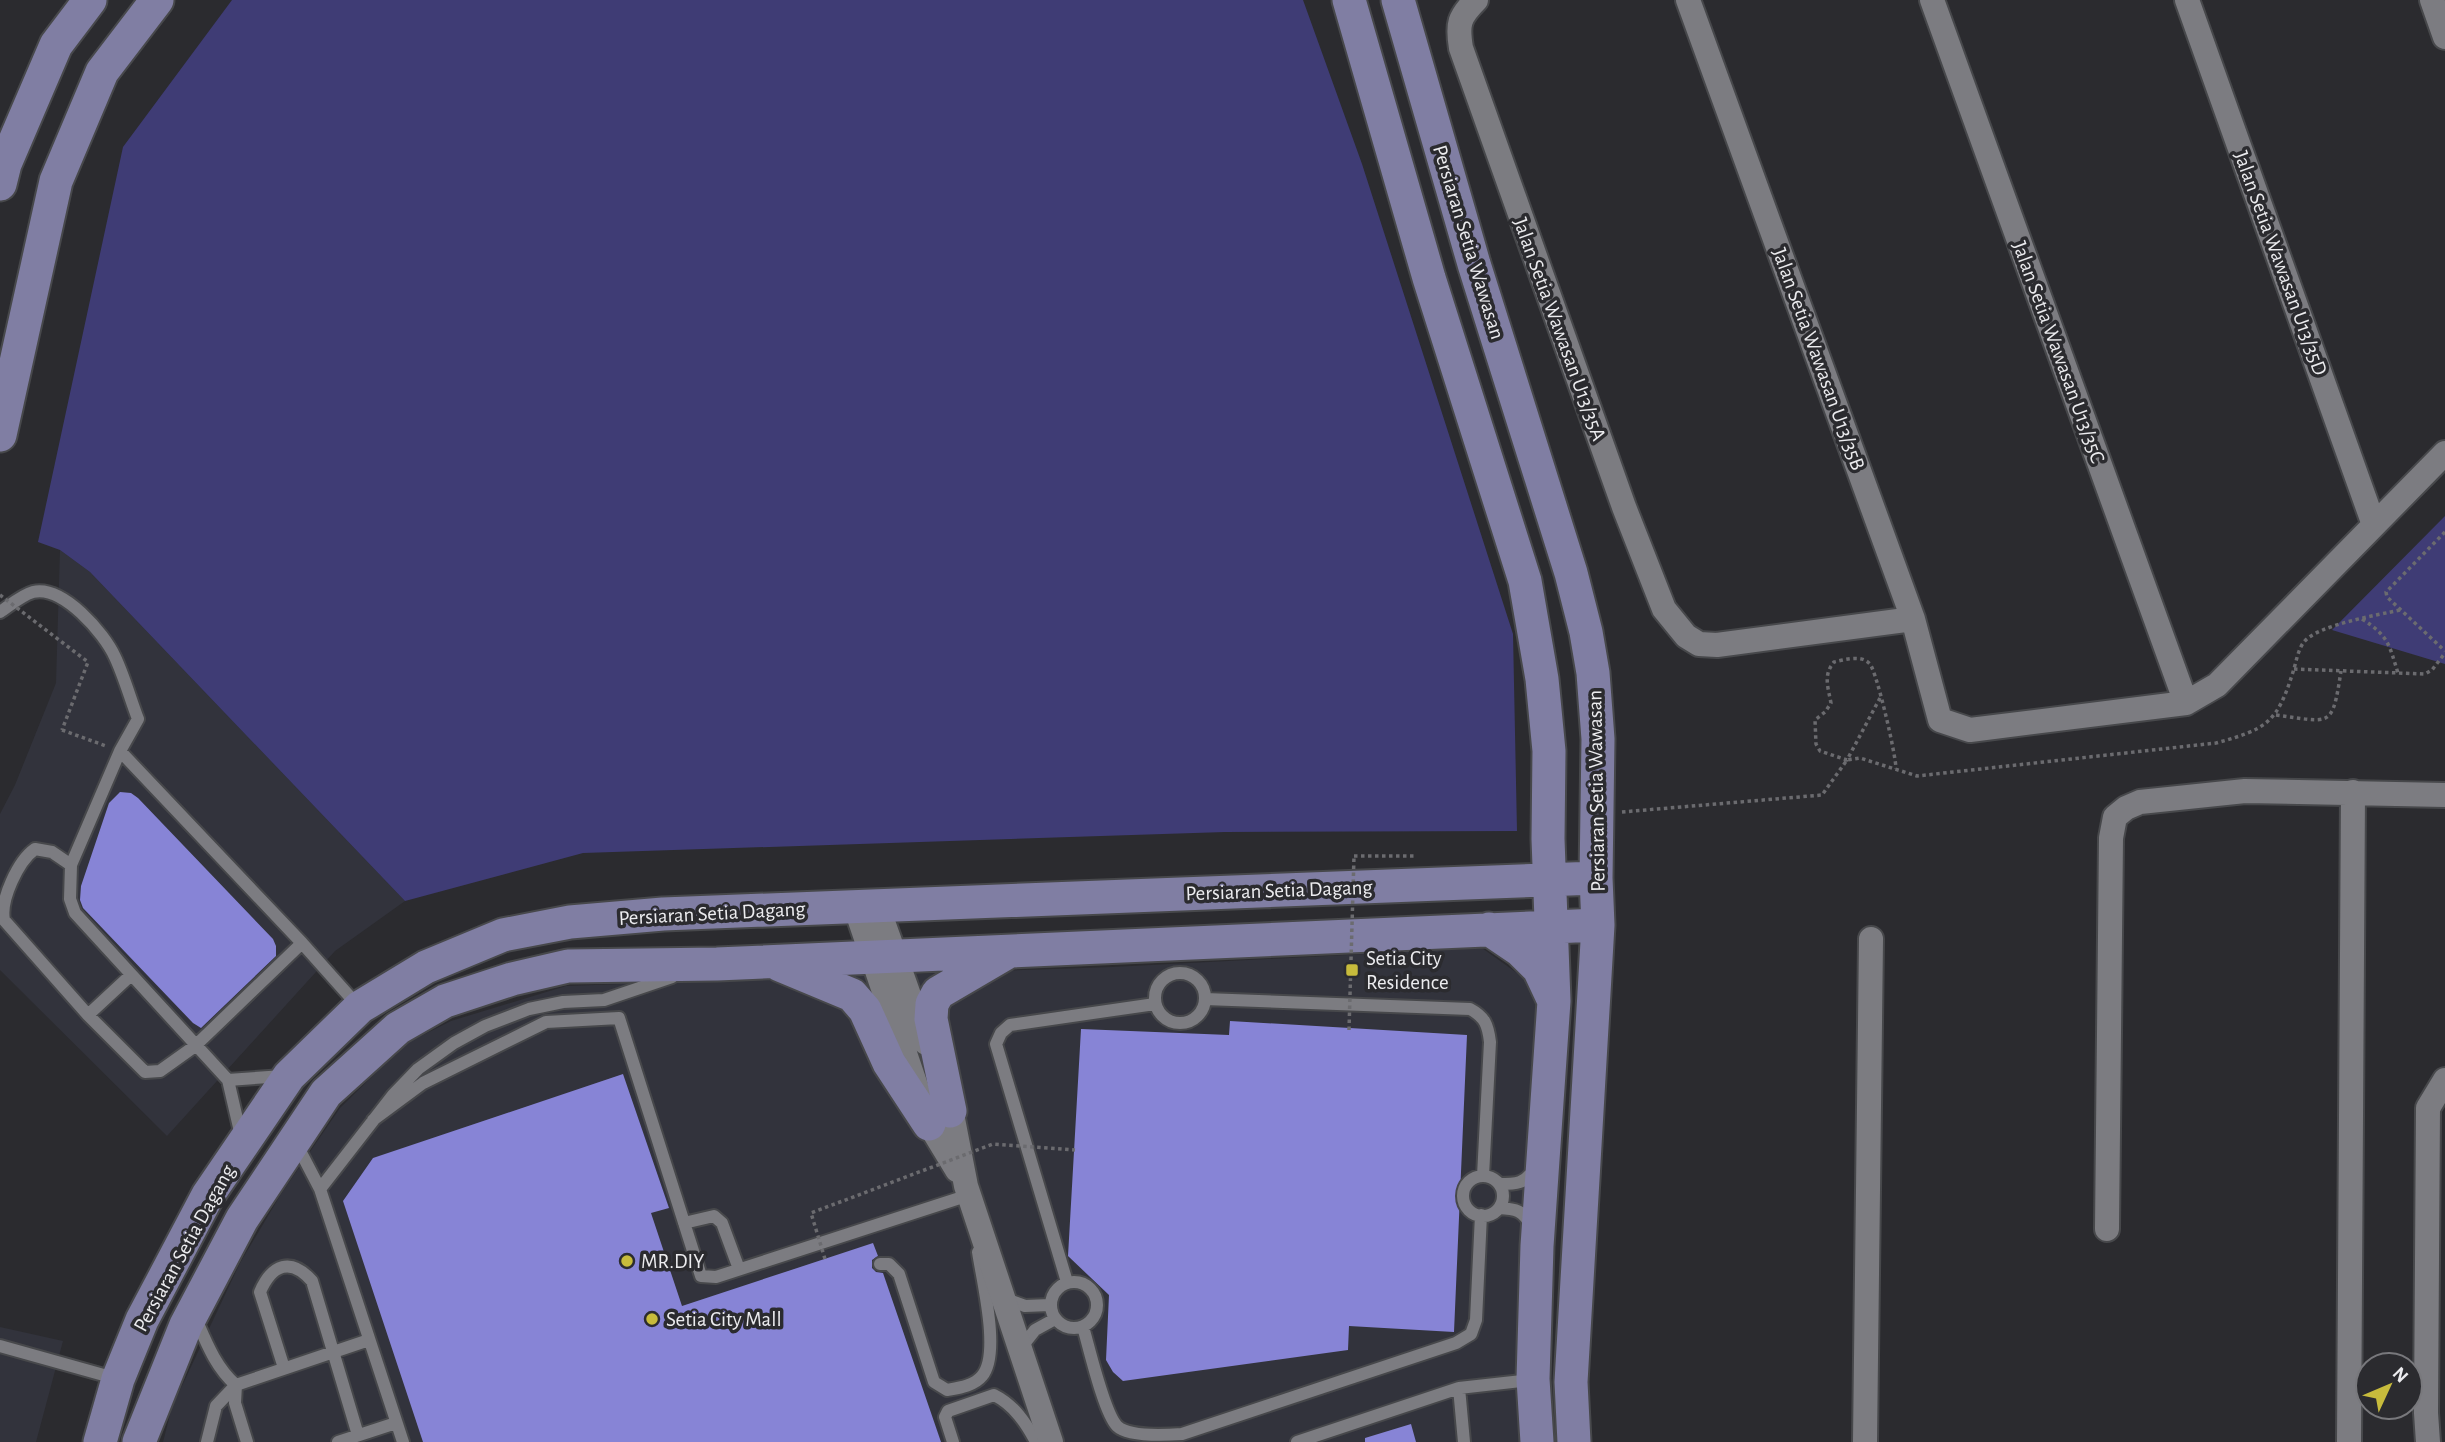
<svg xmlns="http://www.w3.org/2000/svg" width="2445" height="1442" font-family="'Alegreya Sans',sans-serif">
	<rect width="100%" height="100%" fill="#2b2b2f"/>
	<path fill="#32333c" d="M60,550l30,22 315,329 -70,50 -168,185 -167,-166v-156l15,-29 41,-102z
		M1482,948l56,40 -13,454h-1362l9,-35 68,-144 41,-69 59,-86 65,-64 46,-23 115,-35 546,-19z
		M0,1327l63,14 -27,101h-36z"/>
	<path fill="#3f3c75" d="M232,0h1071l59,164 151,470 4,197 -292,1 -642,21 -178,48 -315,-329 -30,-22 -22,-8 85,-395z
		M2445,516v148l-113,-34z"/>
	<path fill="#8784d6" d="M120,792l11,1 7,5 135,141 3,7v10l-75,72 -8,-5 -110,-115 -3,-8 1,-14 28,-83z
		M1230,1021l237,14 -13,297 -105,-6 -1,24 -225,31 -10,-9 -7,-12 3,-65 -41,-39 13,-227 148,6z
		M623,1074l46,134 -18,5 31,93 191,-63 5,13 -6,4v8l4,4 7,1 58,169h-518l-80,-241 30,-43z
		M1411,1424l5,18h-51v-4z"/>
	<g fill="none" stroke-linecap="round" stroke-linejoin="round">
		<defs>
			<path id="lane" d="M0,612c9,-6 22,-17 33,-20 30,-7 71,41 82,65 9,19 15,41 23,62l-18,32 182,192 57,64
				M120,751l-49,114 -1,34 5,14 153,167 13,56
				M71,865l-19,-13 -17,-3c-17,12 -35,51 -31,71l84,95 57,57 15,-1 35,-25 107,-103
				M1155 998a25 25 0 1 1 50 0a25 25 0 1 1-50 0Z
				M1205,999l265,10c15,8 18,16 20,33l-7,134
				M88,1015l43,-40
				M228,1080l55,-4
				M373,1120l50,-37 123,-61 73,-4 82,258 15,1 253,-82 1,4
				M296,1143l24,46 83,253
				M1463 1196a20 20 0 1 1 40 0a20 20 0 1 1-40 0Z
				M1499,1184c17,0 26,0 35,-15
				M320,1189l73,-94 25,-26 36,-26 31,-17 44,-17 34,-7 41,-2 68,-23
				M1499,1208c17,1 24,2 32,18
				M684,1223l30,-7 8,7 17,46
				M880,1264h9l10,10 35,108 13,8c11,-2 27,-4 35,-14 19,-22 0,-96 -4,-124
				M1051 1305a23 23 0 1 1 46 0a23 23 0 1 1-46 0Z
				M1067,1282l-71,-238 5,-11 9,-8 145,-21
				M1003,1298l22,8 25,-1
				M196,1319c10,23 20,49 40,66l133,-45
				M1083,1327c6,20 21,86 34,99 11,11 50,9 65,8l274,-91 15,-9 5,-14 5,-105
				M0,1346l118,33
				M1020,1349l15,-19 20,-11
				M284,1368l-24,-76c12,-28 31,-35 52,-11l46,154
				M236,1385l-1,18 12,39
				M207,1442l9,-36 20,-21
				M338,1442l58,-19
				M953,1442l-8,-25 3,-6 46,-16c20,10 32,28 42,47
				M1297,1442l162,-54
				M1464,1442l-5,-54 71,-8"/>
			<path id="street" d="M1476,0c-17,17 -19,24 -15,48l163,459 40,102 22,27 13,8 18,1 196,-26
				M1688,0l225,619 27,101 30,10 216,-27 31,-18 228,-232
				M1932,0l254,703
				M2187,0l187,525
				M2432,0l13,37
				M877,905l49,138
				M855,906l74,218 28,46
				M945,1097l8,22 13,67 85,256
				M2107,1229l4,-391 4,-21 11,-9 14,-6 105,-11 200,4
				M1865,1442l6,-503
				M2349,1442l4,-650
				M2428,1442l-2,-29 2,-305 17,-28"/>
			<path id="secondary" d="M1349,0l80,278 96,303 17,98 7,72 -1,88 6,162 -17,245 -4,133 4,63
				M1398,0l76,264 97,309 15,59 7,41 5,66 -2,139 2,47 -27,457 3,60
				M0,184l5,-20 51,-119 34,-45
				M0,435l56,-254 46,-109 55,-72
				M1489,929l31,21 19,19 14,30
				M780,965l72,30 13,15 24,53 40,61
				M950,1111l-19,-92 1,-15 6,-11 70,-41
				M100,1442l18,-63 24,-59 66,-125 81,-119 71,-69 66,-40 77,-32 67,-13 93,-8 933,-36
				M139,1442l47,-117 56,-106 84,-126 72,-65 47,-27 67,-22 56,-13 149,-2 881,-39"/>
		</defs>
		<use href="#lane" stroke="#47484b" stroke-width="16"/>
		<use href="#street" stroke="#47484b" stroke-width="28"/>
		<use href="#secondary" stroke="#47484b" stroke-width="37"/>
		<path stroke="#6b6b6f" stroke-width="3.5" stroke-dasharray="3.5 3.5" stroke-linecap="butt" d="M2445,532l-59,60 1,5 58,54
			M2362,619c27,17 27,26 36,54
			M2294,669l131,5 7,-4 13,-17
			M1880,698l-33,62 -27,-9 -4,-7 -1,-24 10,-8 6,-9c-3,-16 -8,-28 3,-41 10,-2 27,-8 36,2 7,9 26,91 26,105
			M2276,715c55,7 56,15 65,-44
			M62,730l44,16
			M1622,812l200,-17 25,-35 13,-2 57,18 299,-33c51,-14 61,-20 77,-71 3,-9 5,-23 11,-30 13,-17 74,-27 96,-32
			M1354,856h61"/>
		<use href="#lane" stroke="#7c7c81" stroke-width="12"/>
		<use href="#street" stroke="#7c7c81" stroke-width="24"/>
		<use href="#secondary" stroke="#807ea3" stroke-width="33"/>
		<path stroke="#6b6b6f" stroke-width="3.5" stroke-dasharray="3.5 3.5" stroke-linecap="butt" d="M0,595l88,67 -26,68
			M1349,1030l5,-174
			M825,1259l-14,-46 182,-69 82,6"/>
	</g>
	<g fill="#c7bb3c" stroke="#2b2b2f" stroke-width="2.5">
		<rect x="1345" y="963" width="14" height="14" rx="3.5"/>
		<circle cx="627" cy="1261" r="7"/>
		<circle cx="652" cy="1319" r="7"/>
	</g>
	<g text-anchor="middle" stroke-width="7" stroke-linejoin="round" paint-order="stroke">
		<g font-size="21" fill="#ececef" stroke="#2b2b2f">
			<text transform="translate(1469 242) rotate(73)" y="7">Persiaran Setia Wawasan</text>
			<text transform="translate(2281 263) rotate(70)" y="7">Jalan Setia Wawasan U13/35D</text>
			<text transform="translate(1560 329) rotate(70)" y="7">Jalan Setia Wawasan U13/35A</text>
			<text transform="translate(2059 352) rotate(70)" y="7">Jalan Setia Wawasan U13/35C</text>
			<text transform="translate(1819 359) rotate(70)" y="7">Jalan Setia Wawasan U13/35B</text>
			<text transform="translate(1596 791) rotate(-91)" y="7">Persiaran Setia Wawasan</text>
			<text transform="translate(1279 890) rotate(-2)" y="7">Persiaran Setia Dagang</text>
			<text transform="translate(712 913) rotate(-3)" y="7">Persiaran Setia Dagang</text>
			<text transform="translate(184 1248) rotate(-61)" y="7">Persiaran Setia Dagang</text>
		</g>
		<g font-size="21" fill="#ececef" stroke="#2b2b2f" text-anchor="start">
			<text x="1366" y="965">Setia City<tspan x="1366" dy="24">Residence</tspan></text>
			<text x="641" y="1268">MR.DIY</text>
			<text x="666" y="1326">Setia City Mall</text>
		</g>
	</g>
	<g transform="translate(2389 1386) rotate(46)"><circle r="33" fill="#2b2b2f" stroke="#78787c" stroke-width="2"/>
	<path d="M0-5L12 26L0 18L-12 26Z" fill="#c7bb3c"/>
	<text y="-10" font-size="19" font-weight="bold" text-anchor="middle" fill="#ececef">N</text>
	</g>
</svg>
